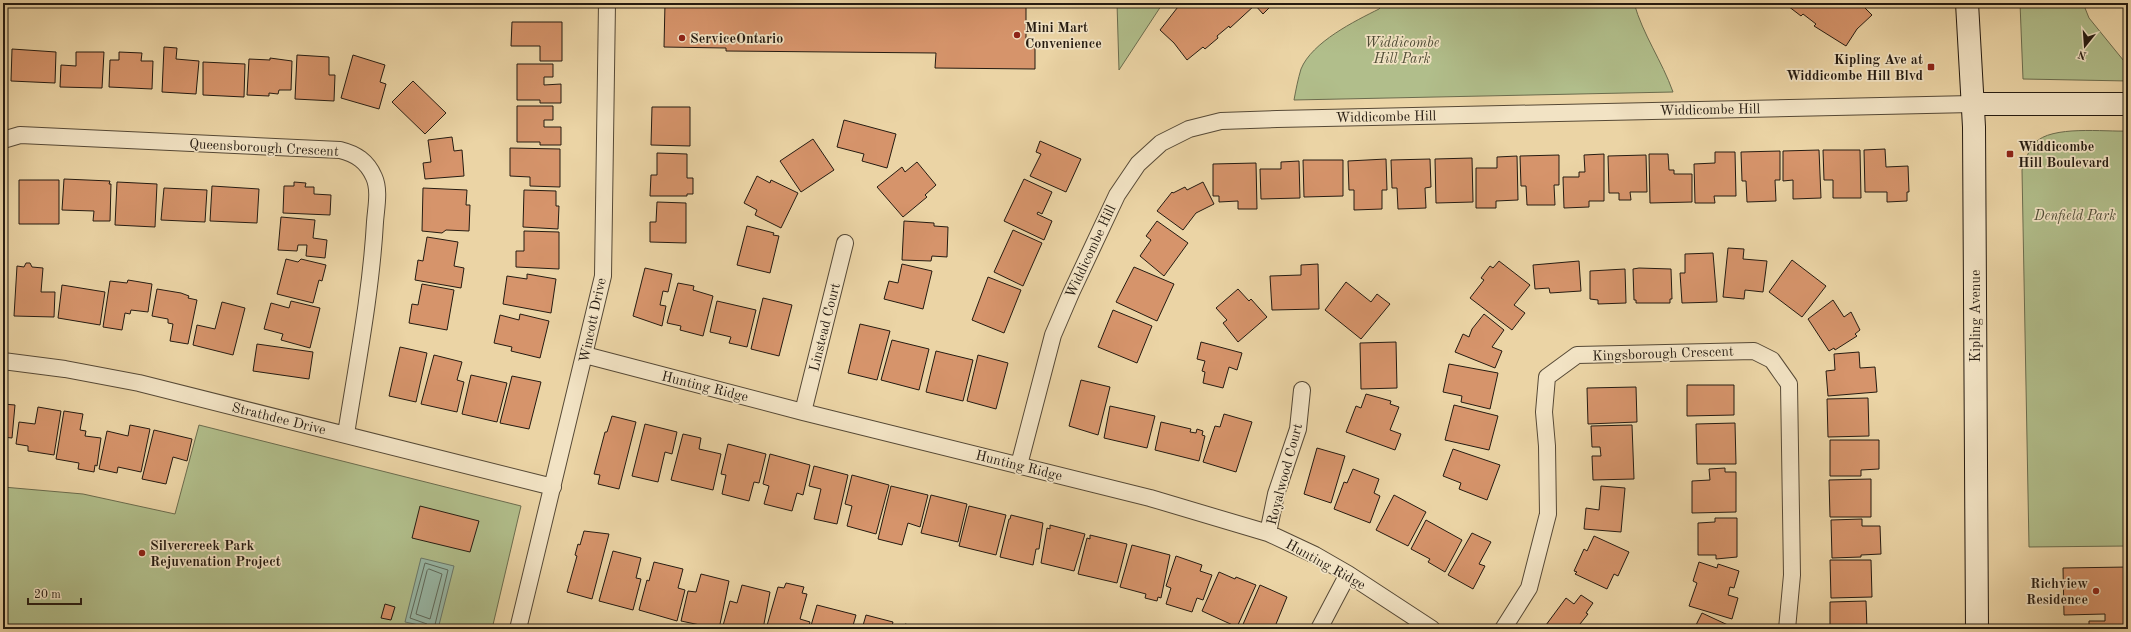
<svg xmlns="http://www.w3.org/2000/svg" width="2131" height="632" font-family="'Old Standard TT',serif">
	<rect width="100%" height="100%" fill="#ebd4a5"/>
	<filter id="stains"><feTurbulence type="fractalNoise" baseFrequency=".005" numOctaves="4"/><feColorMatrix values="0 0 0 0 .2 0 0 0 0 .09 0 0 0 0 .02 0 0 0 .5 -.17"/></filter>
	<radialGradient id="worn" r=".72"><stop offset=".6" stop-color="#630" stop-opacity="0"/><stop offset="1" stop-color="#630" stop-opacity=".3"/></radialGradient>
	<path fill="#b1be8b" stroke="#6b6c4e" d="M1117,3h46l-44,67z
		M1385,3h249c9,32 28,58 39,89l-379,8c2,-11 4,-21 7,-31 11,-27 54,-48 78,-60z
		M2020,3h63l6,15 39,48v15l-105,-2z
		M2128,131v415l-99,1 -7,-377c3,-9 6,-19 13,-27 16,-18 70,-11 93,-12z
		M199,425l322,81 -29,123h-489v-142l80,7 92,20z"/>
	<path fill="#98b8a7" stroke="#6a796b" d="M421,558l33,8 -16,63 -33,-7z"/>
	<g fill="none" stroke-linecap="round" stroke-linejoin="round">
		<path stroke="#5e6a5c" stroke-width="1" d="M429,569l13,5 -12,45 -14,-5 11,-43z
			M429,629l-2,-5 -17,-6 15,-55 23,7 -14,59"/>
	</g>
	<path fill="#d6946b" stroke="#251b11" d="M665,3h361v44h9v22l-100,-1 1,-15 -210,-2v-3l-62,-1z
		M1181,3h93l-11,11 -8,-9 -25,23 -1,-2 -12,10 1,2 -13,11 -2,-2 -16,13 -13,-17 -14,-13z
		M1787,3h73l12,12 -15,14 -11,17 -32,-20 2,-2 -13,-10 -2,2 -13,-10z
		M512,22h50v39h-22v-15h-29z
		M164,47l13,1 -1,11 23,2 -3,33 -34,-2z
		M12,49l44,3 -1,31 -44,-2z
		M76,52h28l-2,36 -42,-1 1,-22 15,1z
		M119,52l23,1 -1,8h12l-1,28 -43,-2 1,-27h9z
		M297,55l32,2v18h6l-1,26 -39,-2z
		M353,55l32,10 -5,17 6,2 -7,25 -38,-11z
		M270,58l22,3 -1,29h-12l-1,4 -9,-1v3l-22,-1 2,-36 21,1z
		M203,62l42,2 -1,33 -41,-2z
		M517,64h36v13h-9v8l17,-1v19h-21v-3h-23z
		M413,81l33,32 -21,21 -33,-32z
		M517,106h36v14h-9v7h17v18h-21v-3h-23z
		M652,107h38v39l-39,-1z
		M844,120l52,14 -9,34 -25,-7 2,-7 -27,-7z
		M452,137l2,14 8,-1 2,26 -39,3 -2,-16 8,-1 -3,-22z
		M813,139l21,31 -33,22 -21,-31z
		M1040,141l41,18 -15,33 -36,-16 11,-22 -5,-2z
		M510,148l50,1v38l-30,-1v-9l-20,-1z
		M1885,149l1,18 22,-1 1,26h-2v9l-20,1v-10h-22l-1,-42z
		M1819,150l2,48 -28,1v-19l-10,1v-30z
		M1823,150h37l1,48h-28v-18h-9z
		M1780,151v29h-5l1,21 -29,1 -1,-21h-4l-1,-29z
		M1715,152h20l1,44h-22l1,7h-20l-1,-39 21,-1z
		M657,153l30,1v24h6v16h-6v2h-37l1,-21h6z
		M1604,154v47h-15v6l-25,1 -1,-31h16v-5h6l-1,-17z
		M1649,154h19l1,16h5v4h18v28l-42,1z
		M1559,155v30h-5l1,20h-28l-1,-19h-5l-1,-30z
		M1646,155l1,37h-17l1,8h-12v-7h-10l-1,-37z
		M1517,156l1,44 -22,1v7h-20v-40h21v-11z
		M1472,158l1,44 -37,1 -1,-44z
		M1386,159l1,31h-5v19l-28,1v-20h-5l-1,-29z
		M1430,159l1,28 -6,1 1,20 -28,1 -1,-21h-5l-1,-28z
		M1303,160h40v36l-39,1z
		M1299,161l1,37 -39,1 -1,-30h21v-7z
		M917,162l19,23 -11,10 2,2 -24,20 -26,-30 25,-20 3,5z
		M1256,163l1,46h-19v-8l-19,1v-6h-6v-32z
		M757,176l13,7 1,-3 27,13 -17,35 -26,-13 2,-5 -13,-7z
		M64,179l46,2 -1,3h2l-1,37h-17l1,-10 -32,-1z
		M1024,179l28,13 -10,22 -4,-2 -1,2 15,7 -8,19 -40,-19z
		M19,180h40v44h-40z
		M117,182l40,2 -2,43 -40,-2z
		M294,182l12,1 -1,4h9v7l17,1 -1,20 -47,-2 1,-27h10z
		M1203,182l11,22 -18,9 -13,17 -26,-19 15,-19 1,1 12,-6 2,3z
		M212,186l47,3 -2,34 -47,-2z
		M164,188l43,2 -2,32 -44,-2z
		M423,188l44,2 -1,15h4l-1,26 -23,-1 -4,3 -20,-2z
		M524,190l32,1v15h3l-1,23 -35,-2z
		M657,202l29,1v40l-36,-1v-20h6z
		M281,217l34,3 -2,18 14,2 -2,18 -19,-2 1,-11h-9l-1,6 -19,-1z
		M904,221l30,2v3l14,1 -1,30 -15,-1 -1,5 -29,-1z
		M1157,221l31,22 -24,33 -24,-20 11,-16 -5,-4z
		M747,226l27,7 -1,2 6,1 -9,37 -33,-8z
		M1013,230l29,13 -19,43 -29,-14z
		M524,231l35,1v37l-43,-2v-16h8z
		M427,237l31,5 -4,24 10,2 -3,20 -46,-8 3,-20 5,1z
		M1728,248l16,1 -1,10 24,2 -4,31 -18,-2 -1,9 -21,-2z
		M1713,253l4,49 -35,1 -2,-30h5v-19z
		M286,259l12,3 3,-3 25,6 -4,16 -3,-1 -6,23 -36,-9z
		M1792,260l34,26 -24,31 -33,-25z
		M1499,261l31,24 -16,20 11,8 -13,17 -42,-32 14,-18 -3,-2 9,-12 3,2z
		M1579,261l2,30 -31,2 -1,-5 -14,1 -2,-24z
		M26,263h4l2,4 11,1 -2,24h14l-1,25 -40,-1 3,-50 7,1z
		M902,264l30,7 -9,38 -39,-10 5,-18 9,2z
		M1318,264l1,45 -47,1 -2,-34 31,-1v-10z
		M1134,267l40,17 -17,37 -41,-19z
		M645,268l27,6 -4,18 -5,-1 -3,14 6,1 -4,20 -29,-10z
		M1639,268l32,1 1,30h-2v4h-34v-3h-2l-1,-31z
		M1625,269l1,34 -28,1v-4l-8,-1v-28z
		M527,274l29,5 -5,34 -48,-9 4,-28 20,3z
		M988,277l33,13 -17,43 -32,-13z
		M128,280l24,4 -4,28 -17,-2 -1,4 -5,-1 -3,17 -19,-3 7,-46 17,2z
		M1346,282l25,20 6,-8 13,10 -29,35 -36,-29z
		M678,283l16,3 -1,4 20,6 -10,40 -23,-6 1,-4 -14,-3z
		M422,284l32,6 -7,40 -38,-7 3,-19 6,1z
		M62,285l43,7 -5,33 -42,-7z
		M157,289l24,4 8,3 -1,2 9,2 -9,44 -18,-3 3,-17 -5,-1v-4l-16,-3z
		M1238,289l11,12 2,-2 16,18 -29,25 -15,-19 4,-3 -11,-12z
		M763,298l29,7 -13,51 -28,-7z
		M1833,300l11,17 7,-5 9,18 -5,4 2,2 -22,14 -1,-2 -5,3 -21,-32z
		M291,301l29,7 -10,40 -29,-8 2,-6 -19,-5 7,-26 18,5z
		M717,301l39,9 -9,37 -18,-4 2,-6 -21,-5z
		M222,302l23,6 -12,47 -40,-10 4,-20 18,4z
		M1113,310l39,16 -15,37 -39,-16z
		M520,314l29,7 -9,37 -29,-7 1,-4 -18,-4 6,-28 19,5z
		M1484,314l20,16 -12,17 10,4 -7,17 -40,-16 8,-18 6,3 3,-8z
		M860,324l30,7 -13,49 -29,-7z
		M892,340l37,9 -10,41 -38,-10z
		M1201,342l41,11 -5,17 -8,-3 -6,21 -20,-5 2,-11 -3,-1 3,-10 -8,-2z
		M1396,342l1,46 -36,1 -1,-46z
		M257,344l56,8 -4,27 -56,-8z
		M400,347l27,6 -11,49 -27,-6z
		M936,351l37,9 -10,41 -37,-9z
		M1859,352l1,16 15,-1 2,25 -49,4 -2,-25 9,-1 -1,-16z
		M434,355l28,7 -5,18 7,2 -7,30 -36,-8z
		M978,355l30,8 -12,46 -29,-8z
		M1449,364l49,9 -8,36 -29,-7 1,-6 -19,-4z
		M471,375l36,8 -10,39 -35,-8z
		M512,376l29,6 -12,47 -29,-6z
		M1081,380l29,7 -12,48 -29,-9z
		M1687,385h47v30l-47,1z
		M1636,387l1,35 -49,2 -1,-36z
		M1366,394l25,7 -1,3 9,3 -9,23 11,4 -6,16 -49,-18 10,-26 5,2z
		M1868,398l1,38 -41,1 -1,-38z
		M3,404l12,1 -3,33 -9,-1z
		M1454,405l44,11 -9,34 -44,-10z
		M1110,406l45,10 -8,32 -43,-10z
		M38,407l23,4 -7,44 -26,-4v-5l-12,-2 3,-22 16,2z
		M64,411l19,3 -3,16 6,1 -1,5 16,2 -4,28 -2,-1 -1,7 -16,-3 1,-6 -23,-4z
		M1224,414l28,8 -16,50 -33,-10 12,-36 5,1z
		M612,416l24,6 -17,67 -21,-5 2,-9 -6,-1 11,-42h2z
		M1161,422l30,7 -1,3 6,1 1,-4 6,2 -1,4 3,1 -6,25 -44,-11z
		M1735,423l1,41h-39l-1,-40z
		M645,424l32,8 -5,22 -7,-2 -7,30 -26,-6z
		M130,425l20,4 -9,43 -23,-5 -1,6 -18,-4 8,-38 21,5z
		M1632,425l2,54 -41,1 -1,-24h9l-1,-9h-8l-1,-21z
		M154,430l38,9 -5,22 -14,-4 -7,27 -24,-5z
		M683,434l18,4 -2,11 22,5 -8,36 -42,-10z
		M1830,440h49v29l-18,1v6h-31z
		M728,444l38,10 -7,29 -5,-1 -5,19 -27,-7 4,-19 -5,-1z
		M1317,448l28,8 -14,47 -27,-9z
		M1453,449l47,16 -13,35 -28,-11 2,-6 -18,-7z
		M770,454l40,11 -7,30 -6,-2 -5,18 -28,-7 5,-18 -6,-2z
		M814,466l34,9 -11,49 -23,-5 7,-30 -12,-3z
		M1725,468v4h11v40l-44,1v-32l18,-1 -1,-11z
		M1353,469l26,10 -5,14 6,3 -10,27 -36,-14 10,-27 3,1z
		M852,475l37,10 -13,49 -29,-8 5,-20 -7,-2z
		M1871,479v38h-41l-1,-37z
		M891,486l37,9 -8,32 -12,-4 -6,22 -24,-6z
		M1601,486l24,2 -4,44 -37,-3 2,-21 13,2z
		M931,495l36,9 -9,38 -37,-9z
		M1394,495l32,17 -18,34 -32,-16z
		M420,506l59,15 -9,31 -58,-14z
		M969,506l37,9 -10,40 -37,-9z
		M1011,515l32,8 -4,26h-3l-3,16 -33,-8 9,-38h1z
		M1715,518h22v39l-21,2v-4h-18v-32l17,-1z
		M1862,519v7h18l1,28 -20,1v2l-29,1 -1,-38z
		M1426,520l36,20 -17,32 -17,-10 2,-3 -19,-10z
		M1050,525l35,9 -11,37 -33,-8 6,-35 3,1z
		M584,531l25,3 -17,65 -25,-7 10,-36 -2,-1 3,-11 2,1z
		M1472,533l19,9 -12,22 6,2 -12,23 -25,-14z
		M1090,535l37,9 -10,39 -39,-9 9,-36 3,1z
		M1594,536l35,16 -11,24 -4,-2 -7,15 -32,-15 2,-2 -3,-1 10,-22 3,2z
		M1132,545l38,10 -9,43 -3,-1 -1,4 -12,-3 1,-4 -26,-7z
		M613,551l28,7 -5,20 5,1 -8,31 -34,-9z
		M1176,556l26,9 -2,6 12,4 -9,25 -6,-2 -5,14 -26,-8 5,-16 -5,-2z
		M1830,560h41l1,37 -41,1z
		M654,562l29,7 -5,19 7,2 -8,31 -38,-11 8,-30 2,1z
		M1699,562l18,6 1,-4 21,7 -5,17 -4,-1 -2,8 10,3 -6,21 -43,-13 8,-23 -4,-2z
		M2128,567v62h-39v-8h16v-7l-41,1 -1,-47z
		M1219,572l16,7 1,-2 20,8 -19,42 -35,-16z
		M701,574l28,7 -10,48 -38,-8 7,-30 8,1z
		M786,583l18,4 -2,6 5,1 -7,25 10,3 -2,7h-42l12,-42 6,1z
		M742,585l28,7 -7,37h-41l8,-28 7,2z
		M1260,585l27,12 -13,32h-33z
		M1581,595l12,8 -7,10 2,1 -12,15h-33l23,-31 8,6z
		M1866,601l1,28h-37v-27z
		M385,604l10,3 -4,13 -10,-2z
		M817,605l39,10 -4,14h-42z
		M1702,613l28,13 -1,3h-35z
		M866,615l27,7 -2,7h-29z
		M905,624l20,5h-24l1,-4 3,1z"/>
	<g fill="none" stroke-linecap="round" stroke-linejoin="round">
		<defs>
			<path id="street" d="M3,140l17,-5 320,15c16,4 27,11 34,27 6,13 2,31 1,45 -4,71 -18,142 -29,212
				M585,355l218,57 347,86 118,35 47,22 33,19 84,55
				M3,361l62,8 74,14 414,104
				M803,412l42,-169
				M1019,465l34,-130 18,-42 46,-98 21,-31 23,-21 28,-14 32,-8 56,-2 695,-15
				M1268,533l8,-39 22,-65 4,-39
				M518,629l85,-353 4,-273
				M1319,629l29,-55
				M1503,629l26,-41 19,-74 -1,-68 -3,-34 3,-35 30,-22 177,-4 18,9 17,24 3,191 -5,54"/>
			<path id="secondary" d="M1967,3l7,124 3,502
				M1972,104h156"/>
		</defs>
		<use href="#street" stroke="#564936" stroke-width="18"/>
		<use href="#secondary" stroke="#251b11" stroke-width="24"/>
		<use href="#street" stroke="#f2e3c4" stroke-width="16"/>
		<use href="#secondary" stroke="#f2e3c4" stroke-width="22"/>
	</g>
	<g fill="#8f2418" stroke="#f2e3c4" stroke-width="1.5">
		<circle cx="1017" cy="35" r="4"/>
		<circle cx="682" cy="38" r="4"/>
		<rect x="1927" y="63" width="8" height="8" rx="2"/>
		<rect x="2006" y="150" width="8" height="8" rx="2"/>
		<circle cx="142" cy="553" r="4"/>
		<circle cx="2096" cy="591" r="4"/>
	</g>
	<g text-anchor="middle" stroke-width="3.5" stroke-linejoin="round" paint-order="stroke">
		<g font-size="14" font-weight="bold" fill="#251b11" stroke="#f2e3c4" text-anchor="start">
			<text x="1025" y="32">Mini Mart<tspan x="1025" dy="16">Convenience</tspan></text>
			<text x="690" y="43">ServiceOntario</text>
			<text x="1923" y="64" text-anchor="end">Kipling Ave at<tspan x="1923" dy="16">Widdicombe Hill Blvd</tspan></text>
			<text x="2018" y="151">Widdicombe<tspan x="2018" dy="16">Hill Boulevard</tspan></text>
			<text x="150" y="550">Silvercreek Park<tspan x="150" dy="16">Rejuvenation Project</tspan></text>
			<text x="2088" y="588" text-anchor="end">Richview<tspan x="2088" dy="16">Residence</tspan></text>
		</g>
		<g font-size="14" font-style="italic" fill="#4f4c36" stroke="#f2e3c4">
			<text x="1402" y="47">Widdicombe<tspan x="1402" dy="16">Hill Park</tspan></text>
			<text x="2075" y="220">Denfield Park</text>
		</g>
		<g font-size="14" fill="#251b11" stroke="#f2e3c4">
			<text transform="translate(1710 109) rotate(-1)" y="5">Widdicombe Hill</text>
			<text transform="translate(1386 116) rotate(-1)" y="5">Widdicombe Hill</text>
			<text transform="translate(264 147) rotate(3)" y="5">Queensborough Crescent</text>
			<text transform="translate(1090 251) rotate(-65)" y="5">Widdicombe Hill</text>
			<text transform="translate(1975 316) rotate(-90)" y="5">Kipling Avenue</text>
			<text transform="translate(592 320) rotate(-78)" y="5">Wincott Drive</text>
			<text transform="translate(824 327) rotate(-76)" y="5">Linstead Court</text>
			<text transform="translate(1663 353) rotate(-2)" y="5">Kingsborough Crescent</text>
			<text transform="translate(705 386) rotate(14)" y="5">Hunting Ridge</text>
			<text transform="translate(279 418) rotate(14)" y="5">Strathdee Drive</text>
			<text transform="translate(1019 465) rotate(14)" y="5">Hunting Ridge</text>
			<text transform="translate(1284 474) rotate(-75)" y="5">Royalwood Court</text>
			<text transform="translate(1326 564) rotate(29)" y="5">Hunting Ridge</text>
		</g>
	</g>
	<rect width="2131" height="632" fill="none" stroke="#ebd4a5" stroke-width="16"/>
	<rect x="4" y="4" width="2123" height="624" fill="none" stroke="#251b11" stroke-width="2"/>
	<rect x="8" y="8" width="2115" height="616" fill="none" stroke="#251b11"/>
	<g transform="translate(2085 46) rotate(197)" stroke="#f2e3c4" stroke-width="3" paint-order="stroke">
	<path d="M0-3L7 15L0 10L-7 15Z" fill="#251b11"/>
	<text y="-6" font-size="11" font-weight="bold" text-anchor="middle" fill="#251b11">N</text>
	</g>
	<path d="M28 598v6h53v-6" fill="none" stroke="#251b11" stroke-width="2"/>
	<text x="34" y="598" font-size="12" fill="#251b11" stroke="#f2e3c4" stroke-width="3" paint-order="stroke">20 m</text>
	<rect width="100%" height="100%" filter="url(#stains)"/>
	<rect width="100%" height="100%" fill="url(#worn)"/>
</svg>
